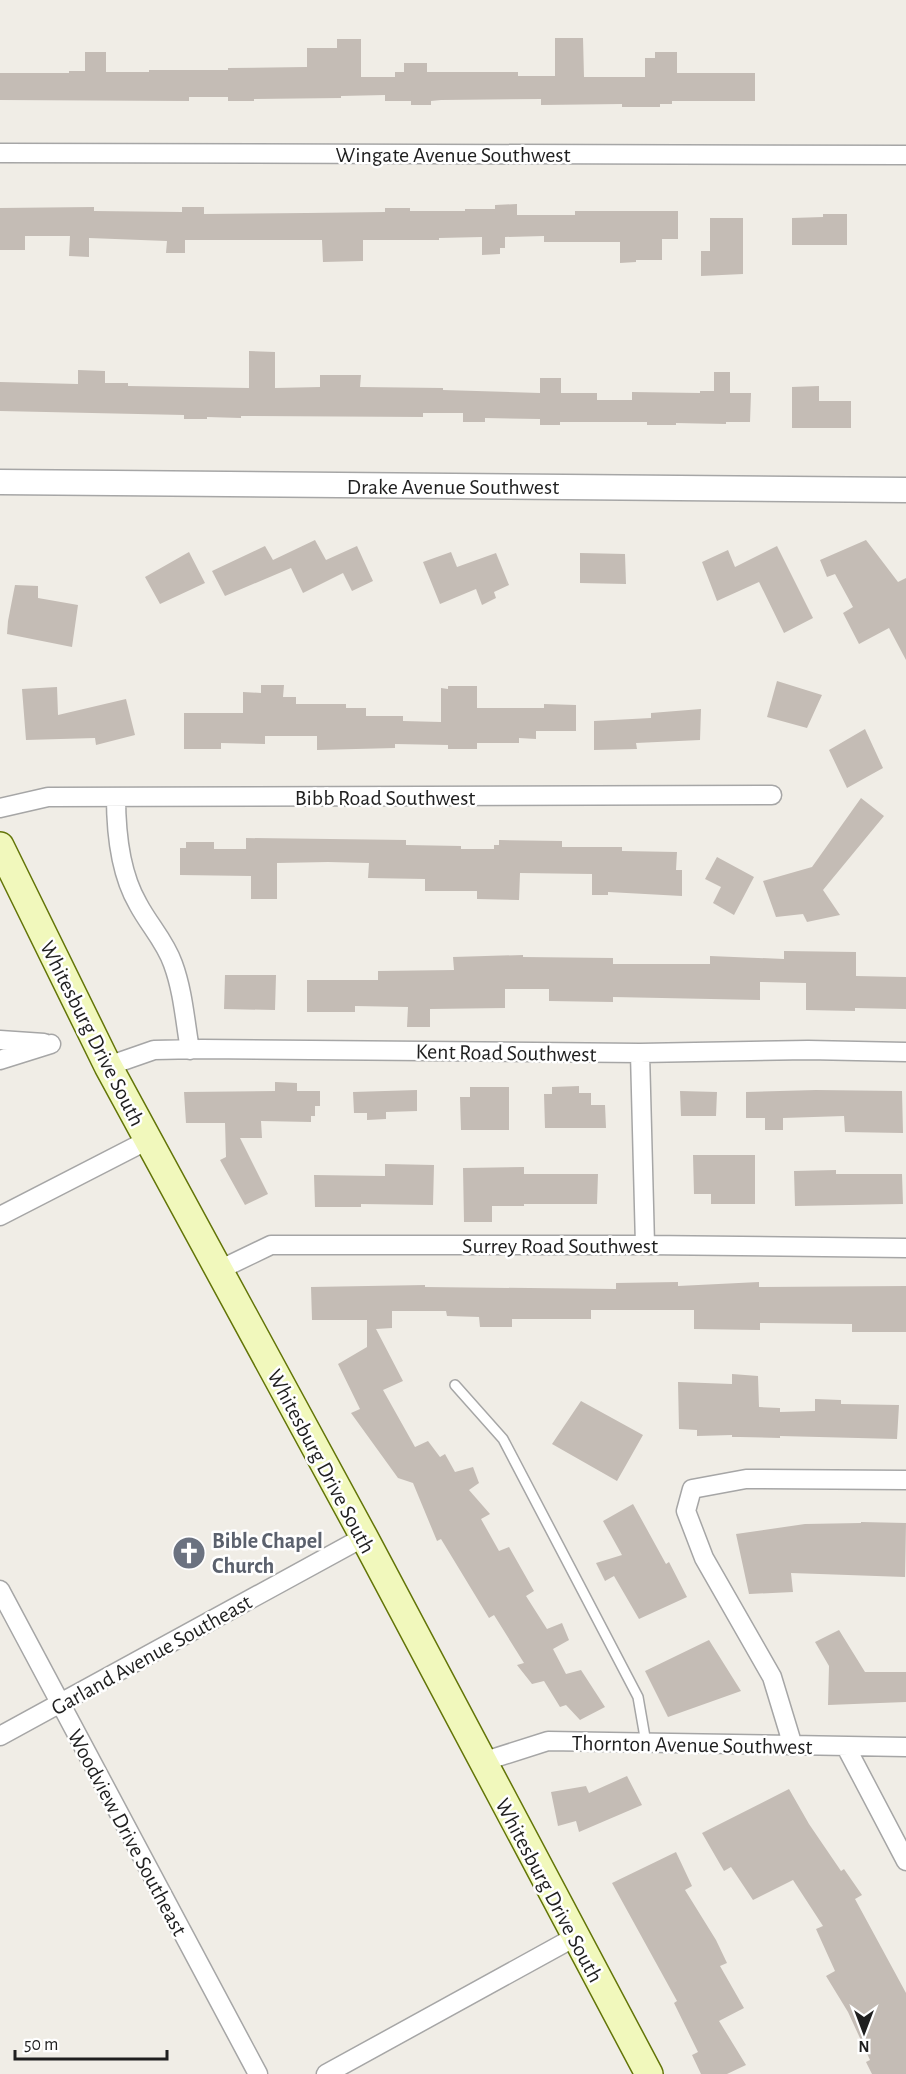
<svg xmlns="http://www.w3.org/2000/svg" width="906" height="2074" font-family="'Alegreya Sans',sans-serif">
	<rect width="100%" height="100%" fill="#f0ede6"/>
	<path fill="#c4bcb5" d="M555,38h28l1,39h61v-19h10v-6h22v21h78v28h-83v3h-12v3h-38v-3l-81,1v-6l-100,1 -10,1v4h-20v-4h-26v-6l-44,1v2l-87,1v2h-26v-4h-39v4l-189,-1v-27h69v-2h16v-19h21v20h43v-2h79v-2l79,-1v-19h30v-9h24v38h34v-5h9v-9h23v9h91v4h37z
		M517,204v11h58v-4h103v28h-16v21h-26v2l-16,1v-21h-76v-6l-39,1v11h-5v6l-18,1v-18l-43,1v2h-76v21l-40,1 -1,-22h-137v13h-19l1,-12 -78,-3v19l-20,-1 1,-20h-45v14h-25v-42l94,-1v4l88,1v-5h22v7l103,-1 78,-1v-4h25v3h55v-2h30v-4z
		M823,214h24v31h-55v-27l31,-1z
		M710,218h33v56l-42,2v-25h9z
		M249,351l26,1v36l45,-1v-12h41l-1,12 83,1v2l97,3v-15h21v15h36v7h35v-8l68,1v-2h14v-19h16v21h21l-1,29h-24v2l-50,-1v2h-29v-3h-87v3h-20v-6l-55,-1v4h-22v-9h-40v4l-182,-1v2l-34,-1v2h-23v-4l-184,-4v-29l78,2v-14l27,1v12h23v3l121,2z
		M819,386v15h32v27h-59v-41z
		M315,540l11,20 31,-14 16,35 -21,10 -9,-18 -40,20 -12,-25 -66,28 -13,-25 53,-25 8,14z
		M866,540l32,42 8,-4v82l-17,-32 -30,16 -16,-31 10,-6 -18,-33 -8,3 -7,-17z
		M777,546l36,72 -29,15 -25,-51 -42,19 -15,-39 26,-12 7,17z
		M189,552l16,31 -45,21 -15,-27z
		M451,552l6,15 39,-14 13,32 -15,7 2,6 -14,7 -6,-16 -36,15 -17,-42z
		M580,553l45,1 1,30 -46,-1z
		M15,585l23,1v12l40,7 -6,42 -65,-13 1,-13z
		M777,681l45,14 -15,33 -40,-11z
		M261,685h23l-1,12h13v7h50v4h20v8h37v5l38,1v-34l7,1v-3h29v22h67v-4l32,1v26h-40v8l-17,-1v5h-42v6h-29v-4l-53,-1v4l-78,2v-14h-52v8l-44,-1v6h-37v-36h59v-21l18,1z
		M57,687l1,28 68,-16 9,36 -39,10 -1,-7 -69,2 -4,-51z
		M701,709l-1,31 -64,3 1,6 -43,1v-29l57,-3v-5z
		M865,729l18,39 -36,20 -18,-38z
		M861,798l23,18 -61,74 17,25 -33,7 -4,-8 -27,3 -13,-36 49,-14z
		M246,838l160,2v5l55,1v3h33v-4h5v-5l63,1v6h60v4l55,1 -1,18h6v26l-74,-4v3h-16v-21l-72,-1 -1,27 -42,-1v-8h-52v-12l-57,-1 1,-15 -41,-1 -51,1v36h-26v-23l-71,-1v-27h6v-6h28v7h32z
		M717,857l37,20 -20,38 -21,-12 8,-16 -16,-8z
		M784,951l72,1v24l50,1v32l-51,-1v3l-49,-1v-27l-46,-1v18l-147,-3v5l-64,-1v-12h-44v19l-75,1v18h-23l1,-20 -53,-1v6h-48v-32h71v-9l76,-1 -1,-13 70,-2v2l90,1v6h97v-8l74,3z
		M225,975h51l-1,35 -51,-1z
		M275,1082l22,1v8h23v15h-5v10h-4v6l-50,-1 1,17h-22l28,56 -23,11 -25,-45 6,-3 -1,-34h-39l-2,-31 91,-1z
		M579,1086v7h12v12h14l1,23h-61l-1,-34h8v-7z
		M470,1087h39v43h-48l-1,-33h10z
		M417,1090v21l-31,1v7l-19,1v-7h-13l-1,-21z
		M816,1090l86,1 1,42 -58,-1 -1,-16 -61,2v12h-18v-12h-19v-26z
		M680,1091l37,1 -1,24h-35z
		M693,1155h62v49h-44v-10h-17z
		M385,1164l49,1 -1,40 -72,-1v3h-46l-1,-32 71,1z
		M524,1167v7h74l-1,30h-73v2h-32v16h-28l-1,-54z
		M836,1170v4h66l1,30 -108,2 -1,-35z
		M678,1282v4l81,-4v5l147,-1v46h-54v-8l-92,-1v7l-66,-1v-19h-103v9h-79v8h-32l-1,-10 -32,-1 -1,-5h-54v17l-16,1 27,52 -20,9 32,57 13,-6 12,16 5,-3 10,18 18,-5 6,16 -10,7 21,24 -9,5 18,32 10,-4 25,44 -8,5 21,33 15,-6 7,17 -16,9 13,25 15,-4 24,37 -25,13 -14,-15 -6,2 -16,-26 -12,3 -15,-19 7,-2 -30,-48 -5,3 -48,-79 -4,2 -24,-58 -15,-5 -47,-65 9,-4 -22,-45 29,-17v-27h-55l-1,-33 114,-2v2l191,2v-6z
		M732,1374l26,2 1,31 21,1v4l35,-1v-12l26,1v4l58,1 -2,34 -117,-3v2l-40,-1h-8v-2l-35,1v-6l-18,-1 -1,-47 54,2z
		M581,1401l62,34 -26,46 -65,-37z
		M633,1504l33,60 3,-2 18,35 -48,22 -25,-43 -9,5 -9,-18 26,-8 -19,-34z
		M861,1522l45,1 -1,54 -114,-4 2,19 -44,2 -13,-60 69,-10 56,-1z
		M839,1630l26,42h41v30l-78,3 1,-39 -14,-24z
		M709,1640l32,51 -73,26 -23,-46z
		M627,1776l15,29 -63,27 -3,-11 -18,5 -7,-34 35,-6 3,7z
		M789,1789l20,35 32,47 3,-2 18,26 -7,4 51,94v81h-34l-6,-12 4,-2 -22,-48 -22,-36 9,-5 -19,-42 7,-3 -30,-46 -40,20 -22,-33 -7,4 -22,-38z
		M676,1852l16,34 -7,4 31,50 11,23 -7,3 24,42 -25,13 27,44 -19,9h-26l-9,-19 6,-3 -24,-49 3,-2 -65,-118z"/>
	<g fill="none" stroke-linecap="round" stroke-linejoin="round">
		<defs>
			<path id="service" d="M455,1385l48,54 135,258 8,46"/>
			<path id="minor" d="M0,153l906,2
				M116,797c0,35 4,76 22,107 11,21 27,37 35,60 10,27 12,57 17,86
				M0,808l48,-11 724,-2
				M0,1040l44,3
				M640,1053l5,192
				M0,1060l51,-16
				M108,1066l46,-16 48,-1 438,4 168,-3 98,2
				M0,1216l148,-76
				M219,1270l52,-25h374l261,3
				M0,1590l258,484
				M0,1736l364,-199
				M793,1746l-21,-69 -68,-119 -18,-47 6,-22 54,-10 160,1
				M846,1747l60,114
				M482,1762l66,-21 358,6
				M326,2074l249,-137"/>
			<path id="tertiary" d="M0,482l906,8"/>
			<path id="secondary" d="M0,846l108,220 256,471 285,537"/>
		</defs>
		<use href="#service" stroke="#a6a6a6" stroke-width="12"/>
		<use href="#minor" stroke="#a6a6a6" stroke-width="21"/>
		<use href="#tertiary" stroke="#a6a6a6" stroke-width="27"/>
		<use href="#secondary" stroke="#637508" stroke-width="30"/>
		<use href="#service" stroke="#fff" stroke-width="9"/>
		<use href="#minor" stroke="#fff" stroke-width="18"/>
		<use href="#tertiary" stroke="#fff" stroke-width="24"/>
		<use href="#secondary" stroke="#f1f8bc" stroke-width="27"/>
	</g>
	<defs>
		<symbol id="church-disc" viewBox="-11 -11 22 22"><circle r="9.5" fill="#6b7280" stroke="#fff"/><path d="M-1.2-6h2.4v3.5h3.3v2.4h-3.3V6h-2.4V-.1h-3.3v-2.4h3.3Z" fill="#fff"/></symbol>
	</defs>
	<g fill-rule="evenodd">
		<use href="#church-disc" x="170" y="1534" width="38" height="38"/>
	</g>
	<g text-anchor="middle" stroke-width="5" stroke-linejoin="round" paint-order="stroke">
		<g font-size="22" fill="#1f1f1f" stroke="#fff">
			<text x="453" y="162">Wingate Avenue Southwest</text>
			<text x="453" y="494">Drake Avenue Southwest</text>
			<text x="385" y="805">Bibb Road Southwest</text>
			<text transform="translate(93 1033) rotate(63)" y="8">Whitesburg Drive South</text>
			<text transform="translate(506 1052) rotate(1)" y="8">Kent Road Southwest</text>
			<text x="560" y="1253">Surrey Road Southwest</text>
			<text transform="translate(322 1461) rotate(62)" y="8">Whitesburg Drive South</text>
			<text transform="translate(151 1654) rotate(-29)" y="8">Garland Avenue Southeast</text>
			<text transform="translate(692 1744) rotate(1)" y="8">Thornton Avenue Southwest</text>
			<text transform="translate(128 1832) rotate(62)" y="8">Woodview Drive Southeast</text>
			<text transform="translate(550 1890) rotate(62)" y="8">Whitesburg Drive South</text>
		</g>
		<g font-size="22" font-weight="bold" fill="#5b616d" stroke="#fff" text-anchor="start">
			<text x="212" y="1548">Bible Chapel<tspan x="212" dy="25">Church</tspan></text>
		</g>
	</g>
	<g transform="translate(864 2032) rotate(180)" stroke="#ffffff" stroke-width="4.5" paint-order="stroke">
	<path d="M0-4.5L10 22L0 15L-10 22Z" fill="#1f1f1f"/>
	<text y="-9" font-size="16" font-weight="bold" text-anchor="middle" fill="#1f1f1f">N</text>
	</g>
	<path d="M15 2050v9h152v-9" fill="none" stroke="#1f1f1f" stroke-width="3"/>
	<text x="24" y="2050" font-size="18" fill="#1f1f1f" stroke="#ffffff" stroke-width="4.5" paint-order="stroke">50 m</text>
</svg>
